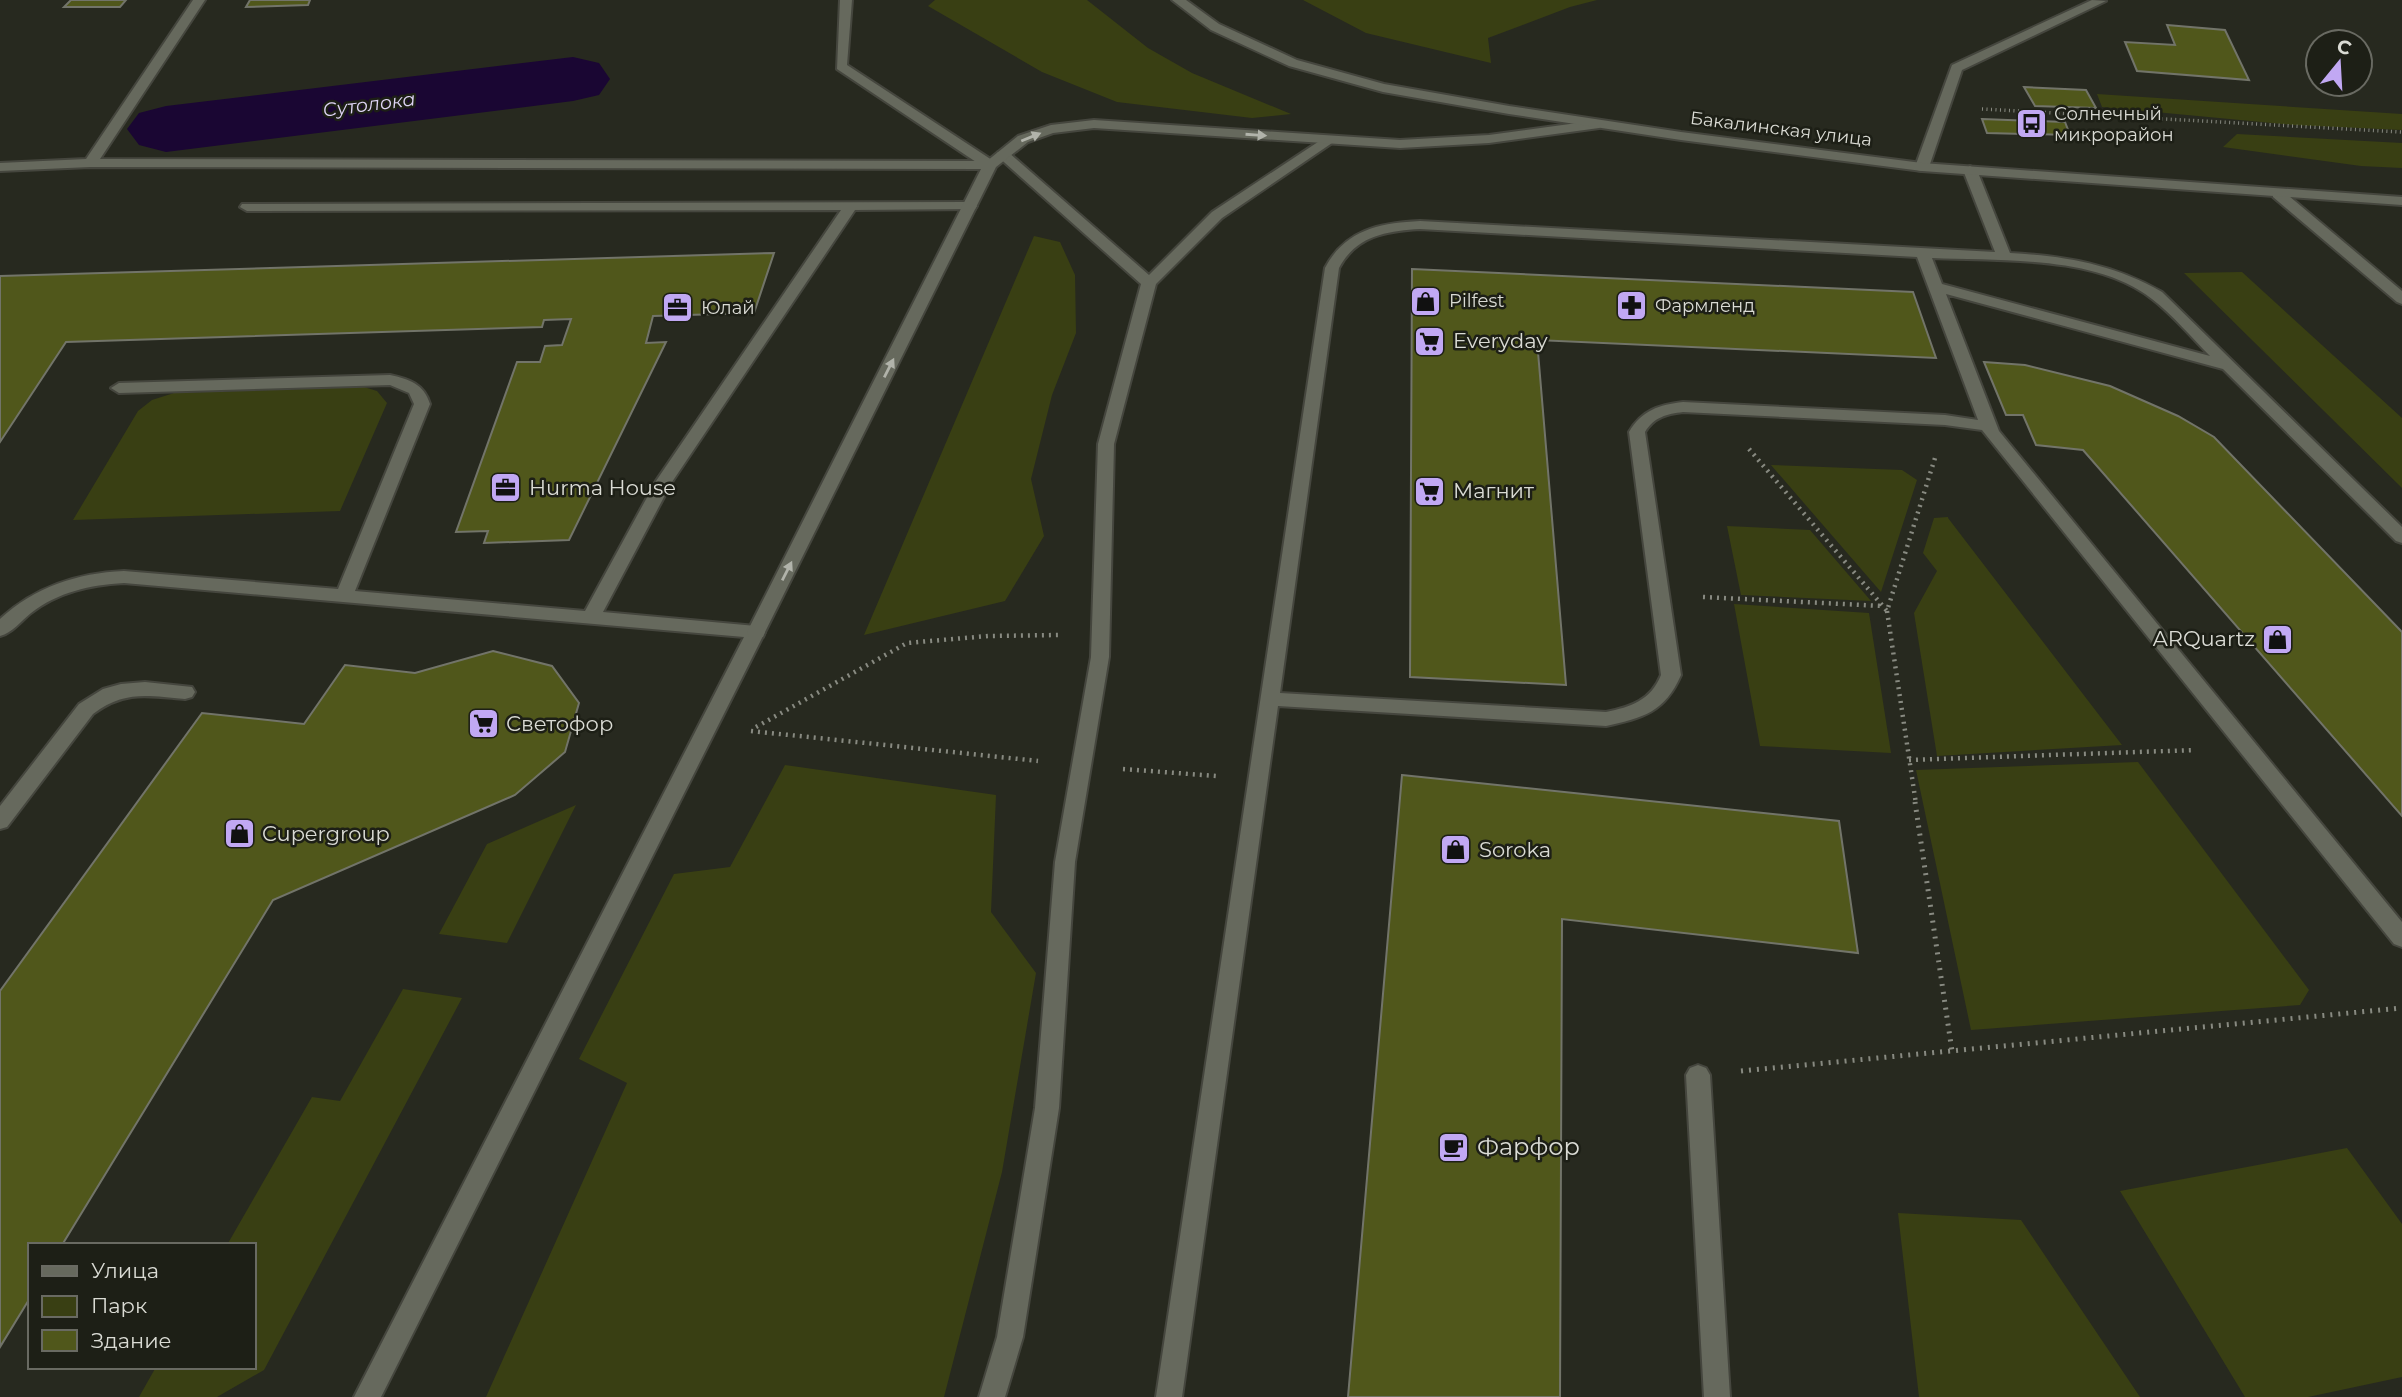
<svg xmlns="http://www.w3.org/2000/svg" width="2402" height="1397" font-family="Montserrat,sans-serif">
	<rect width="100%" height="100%" fill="#27291f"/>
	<path fill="#393f13" d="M935,0h152l61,48 44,25 99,41 -39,4 -135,-16 -75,-30 -114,-66z
		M1303,0h294l-27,7 -82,31 3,25 -125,-30z
		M2097,94l305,20v16l-109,-5 -191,-18z
		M2237,134l165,9v25l-41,-2 -138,-19z
		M1034,236l26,6 15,33 1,58 -24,62 -21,84 13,57 -39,65 -141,34z
		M2242,272l160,146v70l-218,-215z
		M364,387l13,4 10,12 -47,108 -267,9 65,-109 14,-11 22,-7z
		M1771,465l131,5 15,10 -36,112z
		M1948,517v1l174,227 -185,11 -23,-143 23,-42 -14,-18 11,-35z
		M1727,526l83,4 61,71 -130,-6z
		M1734,604l135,9 22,140 -131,-7z
		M2138,762l171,228 -9,15 -329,25 -55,-260z
		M785,765l211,30 -5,117 45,61 -34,199 -58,225h-458l141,-314 -48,-24 95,-185 56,-7z
		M576,805l-69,138 -68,-9 48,-90z
		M403,989l59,9 -198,372 -47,27h-78l17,-30h98v-122h-27l85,-148 28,4z
		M2347,1148l55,76v153l-94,20h-63l-125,-206z
		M1898,1213l123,7 119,177h-221z"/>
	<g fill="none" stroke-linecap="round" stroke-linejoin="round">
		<path fill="#1a0633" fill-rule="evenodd" d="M573,57l26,6 11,16 -11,16 -26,6 -407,51 -27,-7 -12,-16 12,-16 27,-7z"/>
	</g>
	<path fill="#50571b" stroke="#727469" stroke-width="2" d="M71,0h55l-6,7h-56z
		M250,0h60l-2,5 -62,2z
		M2167,25l58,5 24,50 -112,-9 -12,-29 50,3z
		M2024,87l62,3 10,18 -61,-2z
		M1982,119l83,3 5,13 -83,-2z
		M774,253l-20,60 -101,3 -7,27 20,-1 -97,198 -85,3 4,-12 -32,1 61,-170h23l5,-16 17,-1 9,-26 -27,1 -2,7 -476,15 -66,100v-166z
		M1412,269l501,23 23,66 -399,-18 29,345 -156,-8z
		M1984,362l41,3 85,21 68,30 36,21 188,195v184l-319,-366 -47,-5 -13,-30h-17z
		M493,651l59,15 27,37 -14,49 -50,43 -242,105 -211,345h-32v53l-30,49v-356l202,-278 102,11 41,-59 70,8z
		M1402,775l437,46 19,132 -296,-34 -2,478h-212z"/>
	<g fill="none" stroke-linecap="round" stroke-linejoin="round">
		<defs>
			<path id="service" d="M840,0h12l-5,65 148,97v6h-10l-148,-99z
				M2092,0l14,1 -144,69 -33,97 -7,4 -5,-1 -2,-3 37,-102z
				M1327,136l7,4 -2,3 -110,75 -66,66 -42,160 -5,213 -34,205 -16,246 -36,229 -18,60h-26l18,-60 38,-229 20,-246 36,-205 7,-213 43,-160 -145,-129 2,-3h10l141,123 63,-63z
				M1970,166l7,4 33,83c55,3 103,11 152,39l240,235v16l-6,-2 -173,-172 -277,-75 53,137 403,491v25l-8,-3 -412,-514 -37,-5 -262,-13c-16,2 -29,5 -38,20l36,243c-16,37 -38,43 -75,51l-328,-20 -96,691h-26l169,-1129c20,-38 54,-45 95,-47l575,31 -32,-82zM1420,229l497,28 61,163 -33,-5 -262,-13c-24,3 -41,8 -54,30l32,243c-10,25 -30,32 -55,37l-326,-19 59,-425c17,-32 47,-37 81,-39zM1932,258c68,3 165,-3 220,41 21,16 39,38 58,57l-268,-72z
				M2278,190l5,1 119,100v13l-5,-2 -124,-105v-6z
				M970,202l7,4 -2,3 -120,1 -183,272 -69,130 153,14 7,1 2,5 -384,765h-27l390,-760 -620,-54c-34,2 -66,9 -93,30 -10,8 -19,20 -31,23v-17c35,-32 77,-46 124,-48l214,18 76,-185 -5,-11 -19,-8 -271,8 -8,-5 8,-5 271,-8c19,4 34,9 40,29l-75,187 230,20 71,-130 185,-271 -594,1 -7,-4 2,-3z
				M145,682l47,5 3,5 -3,5 -7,2c-37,-3 -60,-9 -92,15l-86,113 -7,2v-23l79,-102 24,-15 18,-5z
				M1698,1065l8,3 4,7 20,322h-26l-18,-322 4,-7z"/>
			<path id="minor" d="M193,0h12l-105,159 887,2 31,-25 33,-11 43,-5 306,20 89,-5 110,-15 7,4 -7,4 -110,15 -89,5 -306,-20 -41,5 -25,9 -32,25 -231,465 -2,5h-14l-2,-5 234,-463 -891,-2 -90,4v-8l86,-4z"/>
			<path id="secondary" d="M1172,0h14l33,24 78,36 87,24 125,22 172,26 241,31 480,34v8l-480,-34 -241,-31 -172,-26 -126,-22 -94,-26 -78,-36z"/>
		</defs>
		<use href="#service" stroke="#45463e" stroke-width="4"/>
		<use href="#minor" stroke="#45463e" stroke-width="4"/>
		<use href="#secondary" stroke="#45463e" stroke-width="4"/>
		<path stroke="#888a81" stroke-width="3.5" stroke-dasharray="1 3.5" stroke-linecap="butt" d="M1982,109l420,23"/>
		<path stroke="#888a81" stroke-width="4.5" stroke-dasharray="2 5" stroke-linecap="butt" d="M1749,449l138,162 48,-153
			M1703,597l180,9
			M1887,611l29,193
			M756,727l151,-84 81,-7 70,-1
			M751,731l287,30
			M1909,760l286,-10
			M1123,769l93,7"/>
		<path stroke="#888a81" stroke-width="5" stroke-dasharray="2 6" stroke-linecap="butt" d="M1915,802l37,249
			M1741,1071l661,-63"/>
		<use href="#service" fill="#66695d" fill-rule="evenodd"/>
		<use href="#minor" fill="#66695d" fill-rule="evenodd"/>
		<use href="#secondary" fill="#66695d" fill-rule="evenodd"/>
	</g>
	<defs><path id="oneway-solid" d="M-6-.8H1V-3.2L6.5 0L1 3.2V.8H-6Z" transform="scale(1.75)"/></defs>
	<g fill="#b1b3aa">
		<use href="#oneway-solid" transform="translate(1256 135) rotate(4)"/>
		<use href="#oneway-solid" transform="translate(1031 137) rotate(-22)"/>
		<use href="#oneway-solid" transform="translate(889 368) rotate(-63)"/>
		<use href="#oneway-solid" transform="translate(787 571) rotate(-63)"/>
	</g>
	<defs>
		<symbol id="bus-square" viewBox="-11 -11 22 22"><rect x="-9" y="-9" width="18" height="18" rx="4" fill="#c1a8f3" stroke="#1d1f16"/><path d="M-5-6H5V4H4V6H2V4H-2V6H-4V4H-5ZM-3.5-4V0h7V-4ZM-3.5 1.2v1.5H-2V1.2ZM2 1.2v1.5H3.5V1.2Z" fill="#111"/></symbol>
		<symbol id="shop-square" viewBox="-11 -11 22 22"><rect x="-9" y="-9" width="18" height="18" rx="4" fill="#c1a8f3" stroke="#1d1f16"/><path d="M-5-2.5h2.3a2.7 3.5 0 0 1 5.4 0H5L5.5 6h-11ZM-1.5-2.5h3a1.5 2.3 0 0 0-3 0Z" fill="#111"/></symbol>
		<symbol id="pharmacy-square" viewBox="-11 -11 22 22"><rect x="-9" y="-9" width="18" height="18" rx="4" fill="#c1a8f3" stroke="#1d1f16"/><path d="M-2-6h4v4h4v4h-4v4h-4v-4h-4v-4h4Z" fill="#111"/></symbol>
		<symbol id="office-square" viewBox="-11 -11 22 22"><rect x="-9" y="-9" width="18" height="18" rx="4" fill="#c1a8f3" stroke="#1d1f16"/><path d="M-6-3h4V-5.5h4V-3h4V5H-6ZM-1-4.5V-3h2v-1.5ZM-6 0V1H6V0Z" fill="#111"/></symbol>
		<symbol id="supermarket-square" viewBox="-11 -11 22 22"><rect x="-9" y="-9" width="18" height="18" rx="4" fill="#c1a8f3" stroke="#1d1f16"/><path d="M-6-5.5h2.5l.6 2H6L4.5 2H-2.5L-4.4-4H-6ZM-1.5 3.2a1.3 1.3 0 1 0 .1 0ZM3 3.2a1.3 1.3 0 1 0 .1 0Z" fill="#111"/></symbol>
		<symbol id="cafe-square" viewBox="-11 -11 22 22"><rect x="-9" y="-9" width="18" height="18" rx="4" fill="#c1a8f3" stroke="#1d1f16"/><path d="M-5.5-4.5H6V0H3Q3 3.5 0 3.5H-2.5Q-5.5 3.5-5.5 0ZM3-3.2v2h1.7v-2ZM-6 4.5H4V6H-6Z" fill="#111"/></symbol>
	</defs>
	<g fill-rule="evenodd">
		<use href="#bus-square" x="2014" y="106" width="35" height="35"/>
		<use href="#shop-square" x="1408" y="284" width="35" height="35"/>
		<use href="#pharmacy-square" x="1614" y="288" width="35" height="35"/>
		<use href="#office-square" x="660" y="290" width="35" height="35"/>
		<use href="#supermarket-square" x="1412" y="324" width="35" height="35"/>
		<use href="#office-square" x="488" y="470" width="35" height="35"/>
		<use href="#supermarket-square" x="1412" y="474" width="35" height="35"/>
		<use href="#shop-square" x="2260" y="622" width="35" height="35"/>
		<use href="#supermarket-square" x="466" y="706" width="35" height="35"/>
		<use href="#shop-square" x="222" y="816" width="35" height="35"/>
		<use href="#shop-square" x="1438" y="832" width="35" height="35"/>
		<use href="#cafe-square" x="1436" y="1130" width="35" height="35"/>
	</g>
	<g text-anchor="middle" stroke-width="5" stroke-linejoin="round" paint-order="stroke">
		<g font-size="18" fill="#dadbd4" stroke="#1d1f16" text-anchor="start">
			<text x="2054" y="120">Солнечный<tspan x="2054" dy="21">микрорайон</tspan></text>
			<text x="1449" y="307">Pilfest</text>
			<text x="1655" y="312">Фармленд</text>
			<text x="701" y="314">Юлай</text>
		</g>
		<g font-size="18" fill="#dadbd4" stroke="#1d1f16">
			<text transform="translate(1781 129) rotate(7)" y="6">Бакалинская улица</text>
		</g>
		<g font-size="19" font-style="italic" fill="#ddd3f4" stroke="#1d1f16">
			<text transform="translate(369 104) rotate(-7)" y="7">Сутолока</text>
		</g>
		<g font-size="21" fill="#dadbd4" stroke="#1d1f16" text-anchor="start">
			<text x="1453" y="348">Everyday</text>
			<text x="529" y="495">Hurma House</text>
			<text x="1453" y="498">Магнит</text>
			<text x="2255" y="646" text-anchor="end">ARQuartz</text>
			<text x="506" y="731">Светофор</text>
			<text x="262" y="841">Cupergroup</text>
			<text x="1479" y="857">Soroka</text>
		</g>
		<g font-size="24" fill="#dadbd4" stroke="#1d1f16" text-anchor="start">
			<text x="1477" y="1155">Фарфор</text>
		</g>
	</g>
	<rect x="28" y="1243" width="228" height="126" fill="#1d1f16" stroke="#696a62" stroke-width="2"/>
	<rect x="42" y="1266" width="35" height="10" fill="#66695d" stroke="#696a62" stroke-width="2"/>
	<text x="91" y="1278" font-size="21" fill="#dadbd4">Улица</text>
	<rect x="42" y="1296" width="35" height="21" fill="#393f13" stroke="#696a62" stroke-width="2"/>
	<text x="91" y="1313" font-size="21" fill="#dadbd4">Парк</text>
	<rect x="42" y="1330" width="35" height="21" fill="#50571b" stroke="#696a62" stroke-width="2"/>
	<text x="91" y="1348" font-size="21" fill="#dadbd4">Здание</text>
	<g transform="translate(2339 63) rotate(18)"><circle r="33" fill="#1d1f16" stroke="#696a62" stroke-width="2"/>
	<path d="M0-5L12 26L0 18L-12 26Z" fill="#c1a8f3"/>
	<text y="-10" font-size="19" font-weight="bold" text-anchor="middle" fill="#dadbd4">С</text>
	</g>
</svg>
